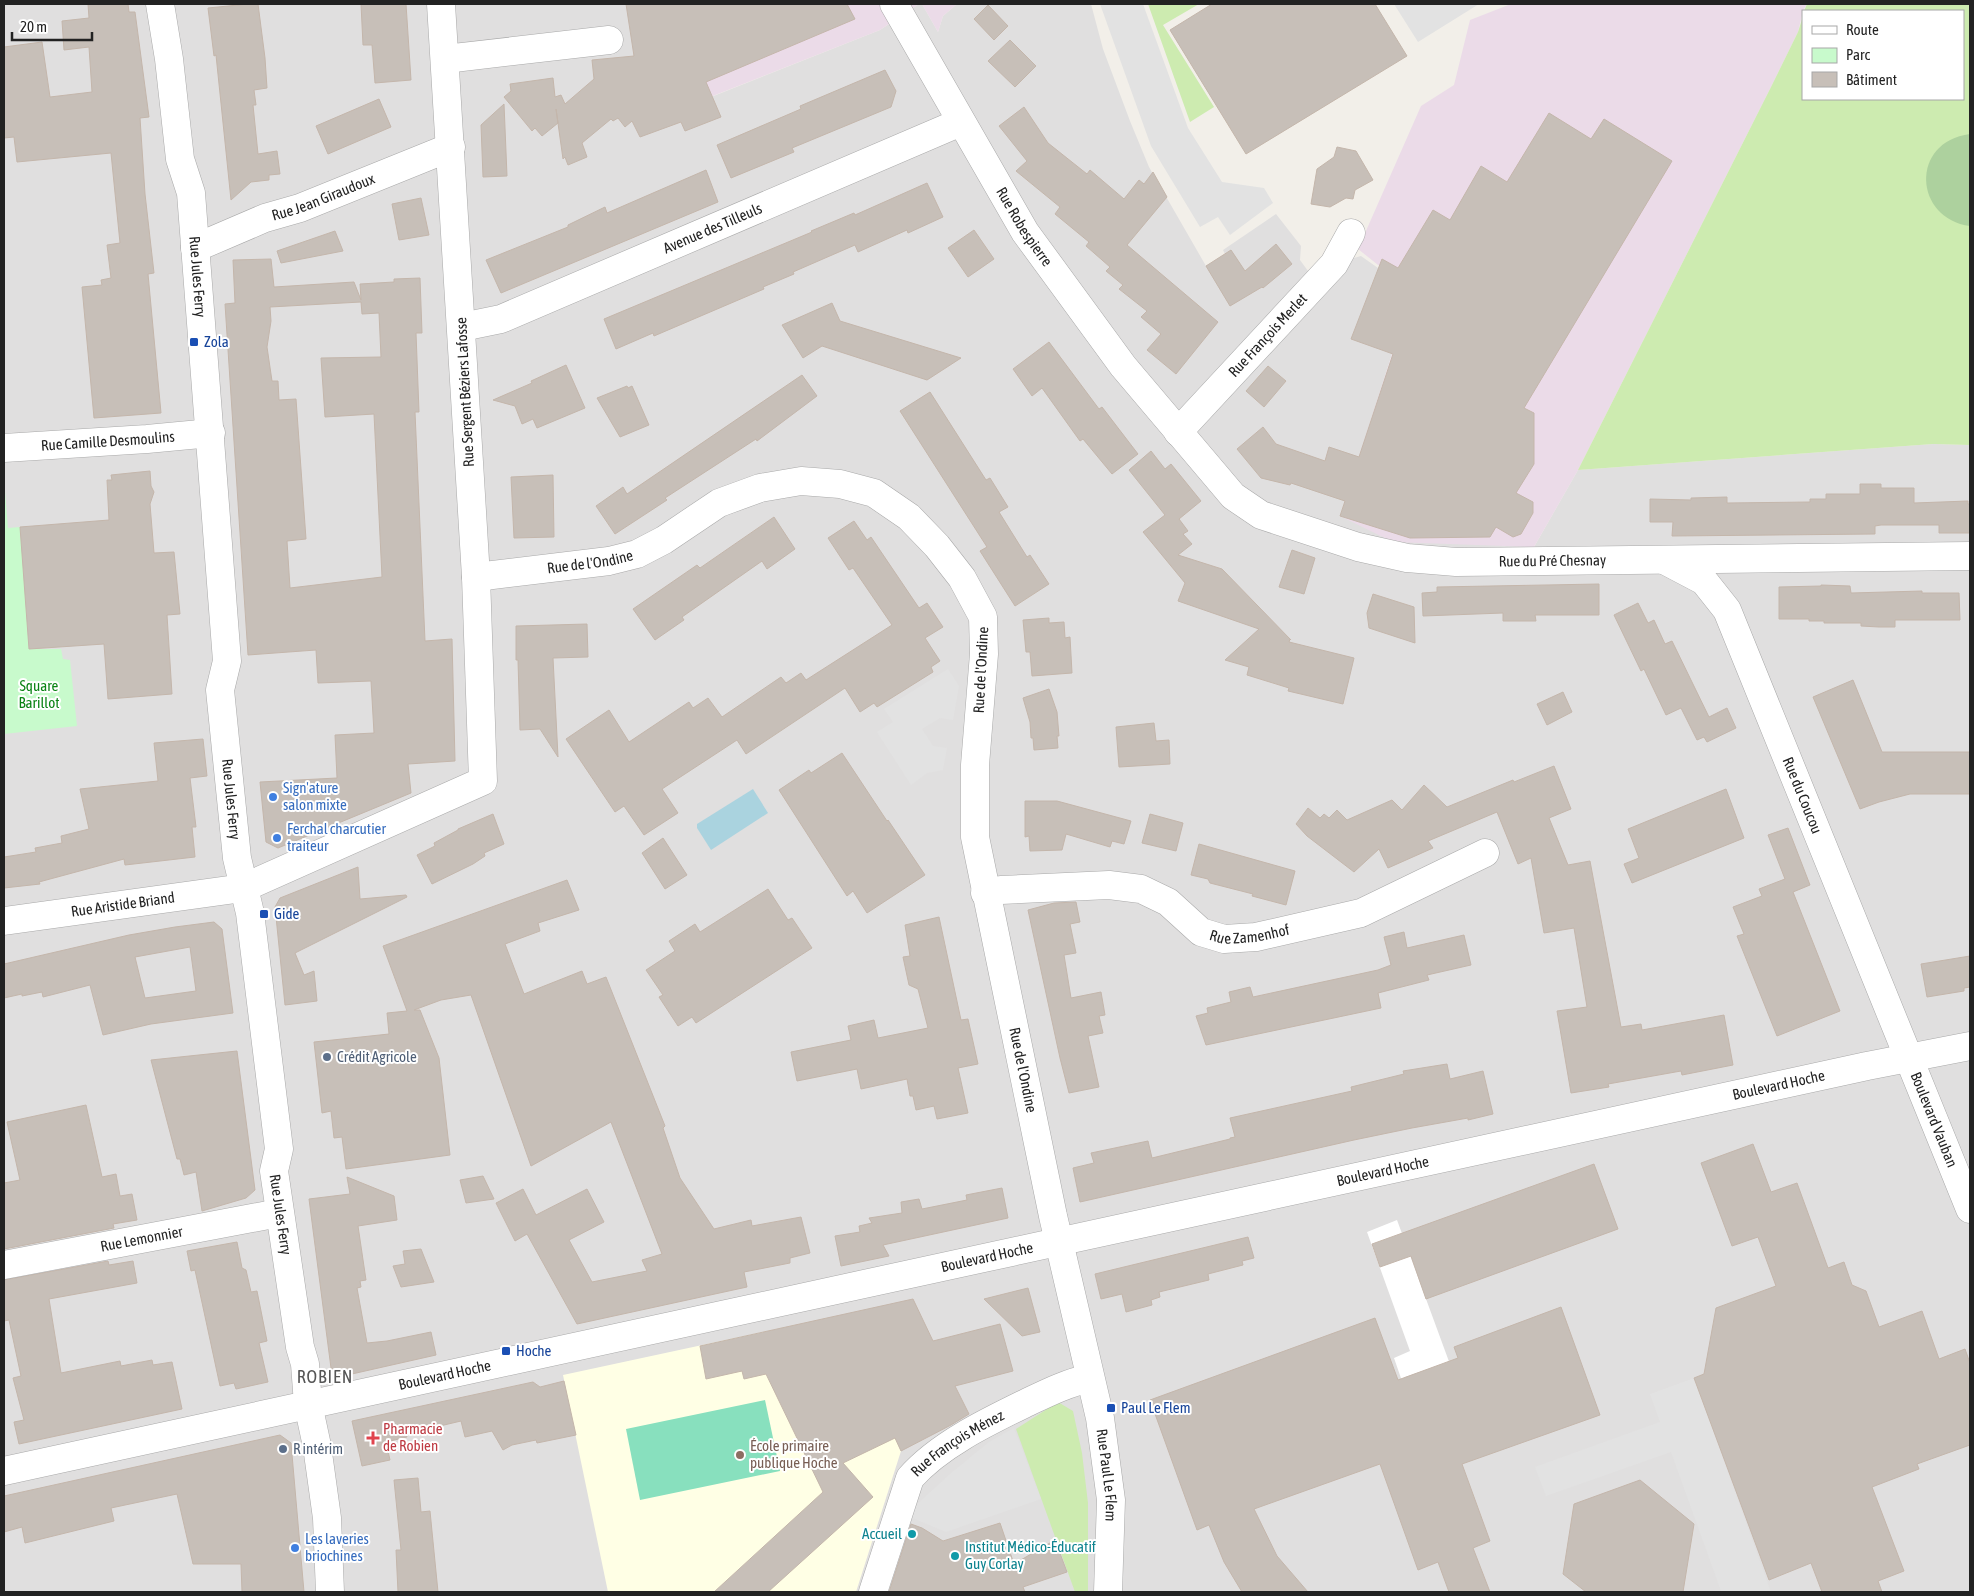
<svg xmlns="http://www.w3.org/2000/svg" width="1974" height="1596" font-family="'Asap Condensed',sans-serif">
	<rect width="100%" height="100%" fill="#f2efe9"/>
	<path fill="#e0dfdf" d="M4,4h645l47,99 184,-73 39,-26h3l16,28 5,-16 14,-12h134l12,45 27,72 19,46 57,99 19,-12 -2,-4 53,-36 25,32 -1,14 8,11 53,-15 51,36 -72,224 194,31 44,-77 355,-26 37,1v1147h-1966z"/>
	<path fill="#ebdbe8" d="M649,4h270l-39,26 -185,73z
		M922,4h35l-14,12 -5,16z
		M1511,4h296l-4,7 -5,21 -28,57 -192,381 -44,77 -141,-5 -53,-26 72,-224 -54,-43 63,-143 33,-21 16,-65z"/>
	<path fill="#ffffe5" d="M837,1316l64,135 -45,141h-248l-45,-217z"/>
	<path fill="#cdebb0" d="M1148,4h51l-36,21 51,82 -24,15z
		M1807,4h163v441l-37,-1 -355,26 192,-381 28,-57 5,-16v83h160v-88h-159z
		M1058,1402l15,9 9,42 6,50v89h-13l-59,-163z"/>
	<path fill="#add19e" d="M1970,134v92c-56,-7 -61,-84 0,-92z"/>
	<path fill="#c8facc" d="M4,479l4,49 12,-1 9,122h32l2,10 7,1 7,66 -73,8z"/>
	<path fill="#88e0be" d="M765,1400l15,71 -140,29 -14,-71z"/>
	<path fill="#e2e2e2" d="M1100,4h43l45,124 34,54 42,6 9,15 -43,32 -12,-18 -18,10 -49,-81z
		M1394,4h85l-61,38z
		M948,669l11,17 -6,34 -13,-2 -18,11 11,17 14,2 -4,22 -16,3 -16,12 -34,-53 16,-10 -9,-13z
		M1694,1378l77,214h-53l3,-1 -50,-139 -125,44 -11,-29 125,-45 -10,-28z
		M1014,1428l27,71 -95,33 -36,-15 3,-9 37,-34 39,-32z"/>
	<path fill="#aad3df" d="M753,789l15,24 -57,37 -14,-22v-4z"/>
	<path fill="#fff" d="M1397,1220l54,147 -8,-3 -38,13 -2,7 -9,-26 16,-7 -43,-119z"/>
	<path fill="#c7bfb8" stroke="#c4b6ab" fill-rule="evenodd" d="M88,4h40l1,8h6l14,105 -9,1 5,76 9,79 -6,1 13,139 -67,5 -12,-131 20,-2 -1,-5 10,-2 -4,-33 13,-2 -9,-90 -94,9 -3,-25 -10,1v-91l38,-5 8,55 42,-5 -3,-45 -25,3 -2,-29 27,-3z
		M248,4h10l7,54 2,30 -13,2 2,15h-3l5,49 19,-3 3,23 -11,1v5l-18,2 -20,18 -15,-145 -2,1 -6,-48z
		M361,4h45l5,76 -36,3 -3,-38h-9z
		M626,4h221l8,15 -149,63 15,35 -36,14 -4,-9 -41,15 -8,-16 -7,6 -7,-9 -5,3 -2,-2 -29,24 5,14 -19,8 -3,-8 -2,2 -7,-50 2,14 -16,13 -7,-8 -3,3 -28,-34 7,-6 -1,-7 43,-6 2,19 6,-2 4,9 29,-25 -2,-19 42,-4z
		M1212,4h163l32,52 -161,98 -76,-124z
		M988,5l20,21 -14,14 -20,-21z
		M1010,40l26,26 -21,21 -27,-26z
		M885,70l11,21 -5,16 -99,41 2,4 -63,26 -14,-33 84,-36 -1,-3z
		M379,99l12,28 -63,27 -12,-28z
		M504,104l3,72 -24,1 -2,-52z
		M1024,107l24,36 39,31 3,-4 34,29 15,-19 5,4 9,-12 14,25 -40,48 91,77 -42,52 -29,-24 14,-16 -20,-17 6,-6 -28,-22 4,-4 -17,-14 4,-4 -24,-21 3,-4 -34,-28 5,-7 -44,-36 11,-10 -28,-35z
		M1549,113l42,26 13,-20 68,42 -148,247 10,5v51l-18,29 17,9v11l-12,21 -8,3 -17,-10 -6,10 -80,1 -70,-22 5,-15 -54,-18 -1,2 -29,-7 -24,-29 26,-22 13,17 49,17 4,-14 30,10 34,-103 -42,-15 31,-80 16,9 35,-58 17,10 31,-54 26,16z
		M1337,147l19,4 17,29 -18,10 -2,9 -7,-1 -16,9 -19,-3 6,-35 17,-12z
		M706,170l12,32 -217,91 -15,-33 82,-33v-2l37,-18 2,6z
		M927,183l16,34 -35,16 -1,-3 -49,22 -3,-7 -62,27 1,2 -31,13 1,2 -110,47 -1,-3 -37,16 -12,-30 208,-87 -1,-1 43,-18 1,2z
		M421,198l8,37 -30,5 -7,-36z
		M974,230l20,29 -26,18 -20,-29z
		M335,231l8,20 -62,12 -4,-12z
		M1276,244l16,20 -29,24 -1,-1 -32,19 -24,-40 25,-16 14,21z
		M271,259l3,28 80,-5 7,18 -1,-16 34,-2v-3l26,-1 2,55h-6l3,79h-4l10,229 27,-2 3,122 -47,3 3,29 -133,55 -12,-6 -6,-60 77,-4 -2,-43 39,-2 -3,-52 -53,2 -2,-33 -68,5 -23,-351 10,-1 -2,-43zM361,302l1,12 17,-1 2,44 -60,1 4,59 49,-3 8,163 -92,11 -3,-47 19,-2 -10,-140 -17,1 -1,-19h-6l-5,-34 4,-26 -1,-14z
		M832,303l8,18 121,37 -34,22 -105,-34 -19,12 -21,-33z
		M1049,342l50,67 3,-2 36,47 -26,20 -29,-35 -3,2 -38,-53 -10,8 -19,-27z
		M566,365l19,43 -48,20 -4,-9 -11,5 -7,-18 -22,-6 39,-17 -1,-2z
		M1268,366l18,15 -22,26 -18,-16z
		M802,375l15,21 -60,45 -1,-2 -91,59 2,2 -52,34 -19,-28 27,-19 4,7z
		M627,386l1,2 4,-2 17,39 -29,12 -23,-39z
		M930,392l56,88 4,-2 18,29 -9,5 28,45 3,-2 19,29 -34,22 -35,-55 7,-4 -87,-136z
		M1151,451l14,18 6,-5 30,37 -22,18 9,12 -5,3 9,10 -14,11 44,14 69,71 -1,-1 -1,3 65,16 -11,46 -55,-13 1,-3 -42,-13 2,-8 -24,-7 34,-31 -81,-28 7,-18 -42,-51 22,-17 -36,-45z
		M150,471l1,15 3,6 -4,12 4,49 20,-1 6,62 -13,1 5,79 -64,5 -4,-55 -75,5 -9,-122 89,-7 -2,-40h5l-1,-5z
		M553,475l1,62 -40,1 -3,-61z
		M1860,484h21v4h33v15l54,-2v3h2v29h-31v-8h-58l-6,1v8l-203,2 1,-14h-23v-23l41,1v-2l36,-1v6l83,-1v-3h16v-5h34z
		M774,517l21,32 -28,20 -5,-8 -80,56 2,3 -29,20 -22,-31 64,-44 3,3z
		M854,521l13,19 4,-3 48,71 8,-5 16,24 -18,11 15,23 -9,6 2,5 -56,35 -3,-4 -14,9 -15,-24 -99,66 -9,-14 -75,49 16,24 -34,22 -20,-29 -9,6 -49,-73 43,-29 20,32 60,-40 4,6 15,-10 14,19 59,-40 5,6 15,-10 5,7 86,-55 -39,-57 -4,2 -21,-32z
		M1292,550l23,8 -11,36 -25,-7z
		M1599,584v31h-64l1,6h-33v-8l-80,3 -1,-23 15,-1v-5z
		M1821,585l29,1 1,7 71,-2v2h37l1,27h-65v7h-16l-18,-1v-3h-37v-2h-15v-2h-30v-32l42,-1z
		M1373,594l41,13 1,36 -46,-15 -2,-15z
		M1638,603l10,20 6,-3 11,24 7,-3 37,76 18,-9 9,20 -29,14 -3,-5 -7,3 -16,-32 -15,7 -22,-46 -3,2 -27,-56z
		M1049,618v5l15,-1 1,16 5,-1 2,36 -40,3 -2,-24h-4l-3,-32z
		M587,624l1,33 -35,1 5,99 -18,-28 -20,1 -2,-70h-2v-34z
		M1853,680l29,72h88v42h-60l-31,8 -19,7 -47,-112z
		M1049,689l8,23 2,24h-2l1,12 -24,2 -1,-12h-2l-1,-16 -7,-24z
		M1563,692l9,20 -25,13 -10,-21z
		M1154,723l2,18 13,-1 1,24 -51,3 -3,-40z
		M203,739l4,37 -17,2 6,49h-4l3,30 -70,8 -1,-6 -85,23 1,2 -36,4v-31l32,-5 -1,-4 27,-5 -1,-7 28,-7 -9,-40 78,-8 -4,-38z
		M842,753l45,68 1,-1 37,55 -58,38 -14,-22 -6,5 -68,-106 30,-20 2,3z
		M1554,766l17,43 -22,9 19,47 22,-4 31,166 20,-3 1,6 82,-15 9,50 -51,10 -1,-4 -73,13 1,3 -38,6 -14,-82 30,-4 -13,-79 -30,5 -13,-75 -13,6 -21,-52 -69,29 5,7 -45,20 -9,-19 -25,23 -47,-36 -11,-12 12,-16 12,10 4,-4 5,4 8,-8 10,10 45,-20 10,10 22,-25 23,22 66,-27 1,2z
		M1726,789l18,49 -112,45 -8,-19 15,-6 -11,-29z
		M1025,801h32l74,20 -7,23 -12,-3 -2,6 -44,-13 -4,16 -32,1 -1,-15 -4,1z
		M493,814l11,30 -20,9 1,3 -12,8 -41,20 -15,-29 18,-9 -1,-3 24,-13v-1z
		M1150,814l33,9 -7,28 -34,-8z
		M1788,828l22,57 -17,7 47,119 -63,25 -40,-100 7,-2 -11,-27 29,-11 -3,-7 26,-10 -17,-44z
		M663,838l24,37 -22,14 -23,-36z
		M1199,844l96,27 -9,34 -34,-9 1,-2 -43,-11 -2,-4 -17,-4z
		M358,867l2,32 46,-4 1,2 -112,56 9,22 10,-4 3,30 -32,4 -10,-98 5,-9z
		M567,880l12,30 -41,13 2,8 -35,13 19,50 58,-23 5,13 19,-7 59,149 -2,2 17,50 34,51 37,-9 1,6 49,-9 9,36 -20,5v5l-46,9 3,15 -170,37 -50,-90 -12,7 -19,-38 27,-14 13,26 51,-26 17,33 -35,18 23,42 55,-11 -5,-11 20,-6 -51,-132 -80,44 -60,-171 -30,5 -27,10h6l19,48 11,97 -104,14 -4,-32 -8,1 -3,-27 -9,2 -8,-71 75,-8 -2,-21 20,-2 -24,-65z
		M768,889l20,31 4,-2 20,30 -116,75 -4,-6 -14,9 -19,-29 4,-2 -17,-25 29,-19 -6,-10 26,-17 5,8z
		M1076,902l4,20 -10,2 6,29 -12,2 7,43 30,-6 4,23 -6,1 4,17 -15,3 11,51 -30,6 -9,-35 -32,-148 26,-7z
		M939,917l22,103 7,-1 10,45 -20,4 10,45 -31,6 -3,-13 -18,4 -3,-14h-3l-3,-17 -46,10 -4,-20 -60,12 -6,-29 60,-12 -3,-14 26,-6 4,18 50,-10 -10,-39 -9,-4 -6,-28 7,-1 -5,-31z
		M214,922l8,7 11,84 -82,11 -48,11 -13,-50 -47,12 -1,-5 -20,4v-2l-18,4v-34l125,-29 46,-8zM190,947l6,44 -51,7 -10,-41z
		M1404,932l3,16 57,-13 7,30 -44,10 2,5 -51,13 3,15 -175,37 -10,-29 12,-3 -1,-5 24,-6 -2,-10 21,-5 3,10 125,-27 13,-5 -7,-28z
		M1970,956v31l-6,1v3l-37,6 -6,-33z
		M237,1051l18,139 -9,8 -44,13 -6,-39 -12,3 -4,-16h-3l-26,-99z
		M1447,1064l3,15 33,-8 10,43 -25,6v-2l-56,10 -58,12 -274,62 -7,-34 21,-5 -3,-10 57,-12 4,17 78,-19v-1l5,-1 -5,-19 122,-27 -1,-4 53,-13 -1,-3z
		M86,1105l16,72 14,-3 4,22 12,-2 5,26 -24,4 1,4 -110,21v-66l16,-3 -13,-58z
		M1753,1144l18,48 26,-9 31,85 16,-6 8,23 14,6 13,36 43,-16 17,48 26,-10 5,14v82l-53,19 2,5 -47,18 32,84 -26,10 4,11h-60l-11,-29 -42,17 -75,-202 10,-4 12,-66 60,-22 -18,-49 -26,9 -31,-83z
		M1594,1164l24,65 -192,70 -15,-43 -31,11 -8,-23z
		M483,1176l11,23 -28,4 -6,-23z
		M347,1177l47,19 3,24 -39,6 8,54 -6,1 1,6 -4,1 10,55 20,-2 44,-9 5,23 -93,21 -12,-8 -22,-169 41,-5z
		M1002,1188l6,30 -125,27 6,11 -48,10 -6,-30 25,-4 -1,-6 13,-3 -3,-5 33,-5 -1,-11 18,-3 3,10 45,-9 -1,-5z
		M1248,1237l6,21 -12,3 1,4 -35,9 1,6 -50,12 1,5 -9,3 1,5 -26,7 -4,-18 -21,5 -6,-25z
		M237,1242l5,26 4,2 5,22 6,-1 10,50 -8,2 9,39 -32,7 -2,-6 -14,3 -25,-116 -4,1 -4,-20z
		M421,1249l13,33 -33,5 -8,-21 12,-2 -2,-13z
		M108,1261l1,4 24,-4 4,22 -88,16 12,74 59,-12 1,5 31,-6 1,5 19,-3 10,47 -163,35 -5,-22 10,-2 -11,-42 8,-2 -12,-56 -5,1v-41z
		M1028,1288l12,44 -18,4 -38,-37z
		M913,1299l20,42 67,-17 13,47 -58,15 14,28 -18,11 -50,26 -6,-13 -52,25 30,34 -105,95h-54l109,-100 -57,-118 -22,5 -2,-8 -36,8 -6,-33z
		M1561,1307l39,108 -138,49 28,77 -17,7 17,44h-41l-11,-30 -20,8 -38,-106 -126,45 23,47 31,36h-66l-18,-30 -15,-37 -12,5 -47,-130 225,-82 23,62 60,-22 -4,-11z
		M564,1381l12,54 -39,8 -1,-3 -24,5 -9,5 -11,-19 -27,6 -4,-16 -55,13 1,3 -21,5 4,18 -28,6 -10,-45 181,-39 7,5z
		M280,1435l11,8 13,149h-62l-1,-28h-48l-16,-70 -66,14 3,13 -89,22 -3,-16 -18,5v-36z
		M418,1478l3,34 9,-1 8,81h-40l-2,-42h5l-7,-70z
		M1640,1480l54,44 -11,68h-97l-23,-18 11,-70z
		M1000,1523l14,41 41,-24 12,32 -44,15 2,5h-136l22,-68 11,4 21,13z"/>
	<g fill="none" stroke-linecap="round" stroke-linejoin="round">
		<defs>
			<g id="minor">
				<path id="s1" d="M894,4l131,228 98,134 110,130 28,19 97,32 49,11 49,4 514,-6"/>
				<path d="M445,59l164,-19"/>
				<path id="s2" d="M195,248l70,-30 35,-10 151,-61"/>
				<path id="s3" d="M462,327l39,-8 460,-197"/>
				<path id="s4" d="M1178,432l156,-168 17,-31"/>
				<path id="s5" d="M4,448l143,-9 64,-6"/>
				<path id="s6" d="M1666,561l38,20 23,29 243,599"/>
				<path id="s7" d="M476,577l133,-16 28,-7 27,-14 55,-37 41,-15 41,-7 39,3 34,9 35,24 28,29 25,32 21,39 1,37 -9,111v72l78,379 47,202 11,82 -3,92"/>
				<path id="s8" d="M985,893l16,-3 108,-5 32,4 27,13 33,30 23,7 32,-2 105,-24 124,-60"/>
				<path id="s9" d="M4,921l239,-33 240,-107 -7,-204 -35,-573"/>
				<path id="s10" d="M4,1265l275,-52"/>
				<path id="s11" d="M4,1471l1863,-405 103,-20"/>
				<path id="s12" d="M873,1592l37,-114c29,-33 77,-56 116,-75 21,-10 41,-20 64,-25"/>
			</g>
			<g id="tertiary">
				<path id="s13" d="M160,4l9,55 11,100 11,34 36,468 -7,29 17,168 13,55 29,236 -5,22 26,176 5,17 3,40 9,42 10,72 3,74"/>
			</g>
		</defs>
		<use href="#minor" stroke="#a9a9a9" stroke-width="29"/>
		<use href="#tertiary" stroke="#a9a9a9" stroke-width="29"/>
		<use href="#minor" stroke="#fff" stroke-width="28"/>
		<use href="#tertiary" stroke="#fff" stroke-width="28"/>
	</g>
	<g fill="#1a4fb4" stroke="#fff" stroke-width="2">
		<rect x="189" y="337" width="10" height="10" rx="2.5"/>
		<rect x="259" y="909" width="10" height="10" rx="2.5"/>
		<rect x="501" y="1346" width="10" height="10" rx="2.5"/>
		<rect x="1106" y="1403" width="10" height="10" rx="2.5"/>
	</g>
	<g fill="#3f7fe0" stroke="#fff" stroke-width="2">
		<circle cx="273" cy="797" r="5"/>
		<circle cx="277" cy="838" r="5"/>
		<circle cx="295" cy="1548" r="5"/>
	</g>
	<g fill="#5c6f8a" stroke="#fff" stroke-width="2">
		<circle cx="327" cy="1057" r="5"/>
		<circle cx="283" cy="1449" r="5"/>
	</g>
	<path fill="#e0444e" stroke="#fff" stroke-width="2" d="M370.5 1430.5h5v5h5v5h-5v5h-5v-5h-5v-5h5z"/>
	<circle fill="#8d6e63" stroke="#fff" stroke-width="2" cx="740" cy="1455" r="5"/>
	<g fill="#0f9aa8" stroke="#fff" stroke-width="2">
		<circle cx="912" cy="1534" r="5"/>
		<circle cx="955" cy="1556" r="5"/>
	</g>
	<g text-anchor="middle" stroke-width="4" stroke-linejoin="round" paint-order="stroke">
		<g font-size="15" fill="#222" stroke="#fff">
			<text dy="5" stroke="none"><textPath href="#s2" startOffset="138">Rue Jean Giraudoux</textPath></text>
			<text dy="5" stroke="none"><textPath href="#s1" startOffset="258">Rue Robespierre</textPath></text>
			<text dy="5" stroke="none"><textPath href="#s3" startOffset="270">Avenue des Tilleuls</textPath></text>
			<text dy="5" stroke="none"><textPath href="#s13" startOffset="276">Rue Jules Ferry</textPath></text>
			<text dy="5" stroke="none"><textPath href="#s4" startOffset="132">Rue François Merlet</textPath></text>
			<text transform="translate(465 392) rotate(-93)" y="5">Rue Sergent Béziers Lafosse</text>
			<text dy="5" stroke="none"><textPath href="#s5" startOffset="104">Rue Camille Desmoulins</textPath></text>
			<text dy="5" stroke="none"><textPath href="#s1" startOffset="931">Rue du Pré Chesnay</textPath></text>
			<text dy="5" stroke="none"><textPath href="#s7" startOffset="115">Rue de l'Ondine</textPath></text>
			<text transform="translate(981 670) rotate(-87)" y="5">Rue de l'Ondine</text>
			<text dy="5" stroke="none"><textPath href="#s6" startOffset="280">Rue du Coucou</textPath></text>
			<text dy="5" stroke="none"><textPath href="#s13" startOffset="801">Rue Jules Ferry</textPath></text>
			<text dy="5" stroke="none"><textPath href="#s9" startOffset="120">Rue Aristide Briand</textPath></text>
			<text dy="5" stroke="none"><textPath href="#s8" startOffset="281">Rue Zamenhof</textPath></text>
			<text dy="5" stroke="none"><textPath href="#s7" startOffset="1045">Rue de l'Ondine</textPath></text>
			<text dy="5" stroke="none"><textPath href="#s11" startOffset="1816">Boulevard Hoche</textPath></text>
			<text dy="5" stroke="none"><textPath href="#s6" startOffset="630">Boulevard Vauban</textPath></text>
			<text dy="5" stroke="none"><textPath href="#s11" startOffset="1411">Boulevard Hoche</textPath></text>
			<text dy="5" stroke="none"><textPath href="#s13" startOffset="1221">Rue Jules Ferry</textPath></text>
			<text dy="5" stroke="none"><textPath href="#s10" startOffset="140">Rue Lemonnier</textPath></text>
			<text dy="5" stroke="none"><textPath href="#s11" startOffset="1006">Boulevard Hoche</textPath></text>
			<text dy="5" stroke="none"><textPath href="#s11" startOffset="451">Boulevard Hoche</textPath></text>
			<text dy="5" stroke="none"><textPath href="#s12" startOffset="179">Rue François Ménez</textPath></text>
			<text dy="5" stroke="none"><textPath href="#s7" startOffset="1459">Rue Paul Le Flem</textPath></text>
		</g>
		<g font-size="15" fill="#164399" stroke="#fff" text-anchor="start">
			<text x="204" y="347">Zola</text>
			<text x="274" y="919">Gide</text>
			<text x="516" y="1356">Hoche</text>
			<text x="1121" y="1413">Paul Le Flem</text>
		</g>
		<g font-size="15" fill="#0c8416" stroke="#fff">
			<text x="39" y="691">Square<tspan x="39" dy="17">Barillot</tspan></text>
		</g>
		<g font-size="15" fill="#366cbe" stroke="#fff" text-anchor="start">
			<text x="283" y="793">Sign'ature<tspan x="283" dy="17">salon mixte</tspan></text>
			<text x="287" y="834">Ferchal charcutier<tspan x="287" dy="17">traiteur</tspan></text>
			<text x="305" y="1544">Les laveries<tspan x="305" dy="17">briochines</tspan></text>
		</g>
		<g font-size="15" fill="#4e5e75" stroke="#fff" text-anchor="start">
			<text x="337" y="1062">Crédit Agricole</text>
			<text x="293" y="1454">R intérim</text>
		</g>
		<g font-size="15" fill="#be3a42" stroke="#fff" text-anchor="start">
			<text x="383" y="1434">Pharmacie<tspan x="383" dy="17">de Robien</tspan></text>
		</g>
		<g font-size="15" fill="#785e54" stroke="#fff" text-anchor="start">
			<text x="750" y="1451">École primaire<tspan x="750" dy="17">publique Hoche</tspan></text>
		</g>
		<g font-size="15" fill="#0d838f" stroke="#fff" text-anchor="end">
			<text x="902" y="1539">Accueil</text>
			<text x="965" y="1552" text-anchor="start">Institut Médico-Éducatif<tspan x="965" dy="17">Guy Corlay</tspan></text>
		</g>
		<g font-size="18" letter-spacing="1" fill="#555" stroke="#fff">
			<text x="325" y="1383">ROBIEN</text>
		</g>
	</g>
	<rect width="1974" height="1596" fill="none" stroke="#222222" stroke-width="10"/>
	<rect x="1802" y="10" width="162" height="90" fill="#ffffff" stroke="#a7a7a7"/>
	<rect x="1812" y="26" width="25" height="8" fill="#ffffff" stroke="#a7a7a7"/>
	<text x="1846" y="35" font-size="15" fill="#222222">Route</text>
	<rect x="1812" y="48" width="25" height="15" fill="#c8facc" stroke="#a7a7a7"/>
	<text x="1846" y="60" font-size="15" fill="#222222">Parc</text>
	<rect x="1812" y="72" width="25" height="15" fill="#c7bfb8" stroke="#a7a7a7"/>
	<text x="1846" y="85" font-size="15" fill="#222222">Bâtiment</text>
	<path d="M12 32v8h80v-8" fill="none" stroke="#222222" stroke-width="2.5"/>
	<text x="20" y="32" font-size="15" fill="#222222" stroke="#ffffff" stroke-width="4" paint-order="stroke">20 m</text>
</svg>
